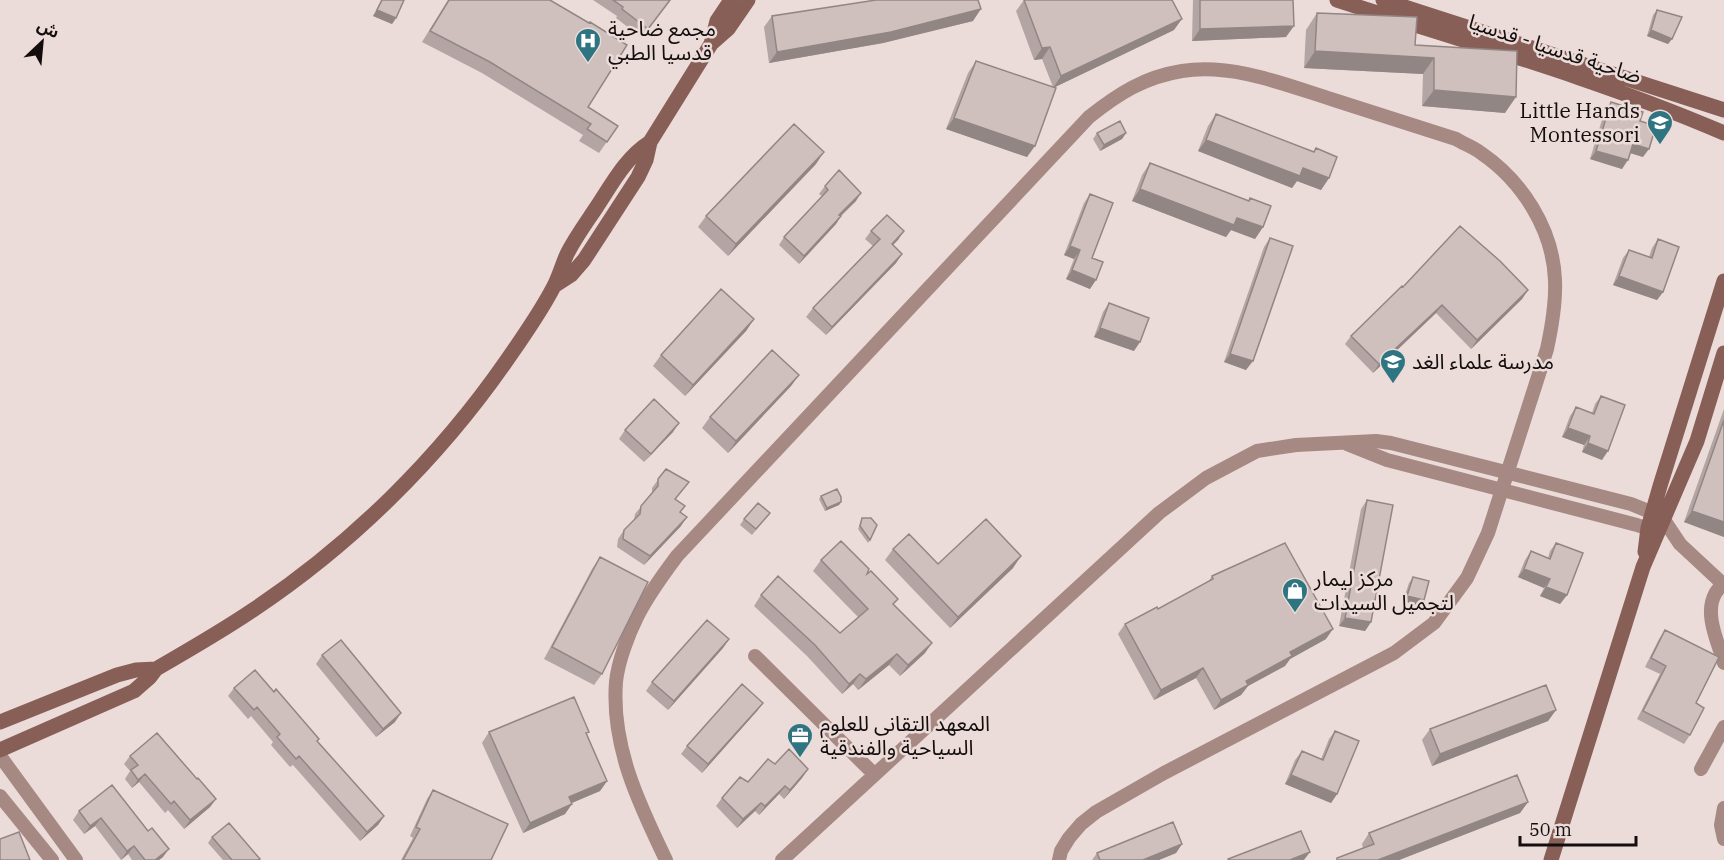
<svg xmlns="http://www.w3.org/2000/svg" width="1724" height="860" font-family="'IBM Plex Serif','Noto Sans Arabic',serif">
	<rect width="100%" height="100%" fill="#ecdcd9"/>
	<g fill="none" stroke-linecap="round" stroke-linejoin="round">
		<path stroke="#a68983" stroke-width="14" d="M1347,444l40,16 250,65 20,7
			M1724,582c-3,4 -7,8 -9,12 -11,20 3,48 9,69
			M755,656l119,118
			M0,756l76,104
			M1701,769l23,-42
			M0,796l52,64
			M1724,808l-3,17 3,14
			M666,860c-27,-56 -55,-114 -50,-178 2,-20 12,-47 21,-65 11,-22 25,-41 40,-61l412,-439c29,-23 55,-40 93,-46 51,-8 104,14 152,29 41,13 81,26 122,39 8,5 17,8 25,14 41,28 72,76 74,127 1,23 -3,46 -8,69l-59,184 -21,45 -33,45 -40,30 -230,120 -68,39 -15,12 -12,14 -8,13 -2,9
			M782,860l377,-347 47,-35 51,-27 39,-6 80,-4 15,2 240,61 22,9 11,7 16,24 44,41"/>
		<path stroke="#885f57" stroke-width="15" d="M1337,0c129,42 262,79 387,133
			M1383,0l341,110
			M711,44l6,-23 14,-21
			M554,286l17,-11 13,-15 54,-83 8,-17 4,-18
			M1645,552l3,-24 12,-42 64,-205
			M0,722l117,-47 19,-5 20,-1
			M0,750l134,-59 16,-14 6,-8c33,-19 66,-38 97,-59 99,-66 186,-152 254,-250 16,-23 33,-47 46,-72 6,-11 9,-23 14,-34 8,-16 19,-31 29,-46 16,-24 29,-50 54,-66l61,-98 17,-15 20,-29
			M1551,860l92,-293 54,-126 27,-88"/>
	</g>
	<path fill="#b3a5a3" d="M381,0h23l-8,18 -4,6 -19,-8z
		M448,0h102l39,23 -1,84 30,19 -19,27 -20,-12 4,-6 -101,-62 -60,-31z
		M593,0h78l-29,38 -26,-20 1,-2z
		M1024,0l150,30 -121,58 -26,69 -81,-28 22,-56 8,-12 77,26 -11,-28 -8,1 -18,-49z
		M1193,0h100l-7,37 -94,4z
		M1657,10l15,29 -4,5 -21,-8 6,-21z
		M1317,13l98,32 102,6 -12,62 -83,-7 1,-32 -119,-6 2,-38z
		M772,16l201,5 -90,22 -114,20 -5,-36z
		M1611,102l29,19 3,36 -13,-4 -8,16 -32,-10 15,-49z
		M1216,114l97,38 3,-4 13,30 -8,12 -24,-9 -5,7 -94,-37 10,-25z
		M1097,133h29l-4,6 -22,12 -7,-12z
		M1150,163l98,38 2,-3 13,29 -8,12 -24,-9 -5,7 -94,-36 10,-26z
		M816,164l-88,92 -30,-29 8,-11z
		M825,186l31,15 -15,15 -5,8 -37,40 -20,-19 5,-8 38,-41 -3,-2z
		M1090,194l2,64 -2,31 -24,-10 8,-20 -10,-4 20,-52z
		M871,231h33l-11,14 9,9 -6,9 -70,72 -20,-18 7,-9 60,-62 -8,-7z
		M1270,238l-24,132 -22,-8 40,-115z
		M1658,239l5,53 -6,8 -44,-15 10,-27 6,-8 20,7 3,-9z
		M1403,287l125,3 -6,9 -51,50 -35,-36 -63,60 -28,-29 6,-8z
		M1109,303l25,48 -40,-14 9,-25z
		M754,319l-8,12 -61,65 -32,-30 8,-11z
		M799,375l-8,11 -63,67 -26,-25 8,-11z
		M1601,396l1,64 -20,-8 2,-7 -22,-8 8,-21 6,-9 16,6 3,-9z
		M1724,409v128l-40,-15z
		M625,430l48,2 -29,30 -25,-23z
		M666,469l17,21 -7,9 4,14 1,13 -37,39 -27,-18 1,-8 6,-9 10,-10 1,-6 17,-21v-5z
		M821,496l20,6 -2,3 -14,6 -6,-12z
		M1367,500l4,122 -6,9 -26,-5 22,-117z
		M770,513l-18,22 -12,-10 4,-6z
		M862,518l8,22 -2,3 -10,-14z
		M1556,543l11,52 -7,9 -20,-8 4,-8 -26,-11 7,-17 6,-9 17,7 2,-7z
		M893,549l45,15 75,4 -63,60 -65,-68z
		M600,557l2,117 -8,11 -50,-26 48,-90z
		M821,560l46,14 27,31 31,48 -25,23 -11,-11 -31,25 -5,-6 -11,10 -35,-38 -53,-50 7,-11 79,38 18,-16 -45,-46z
		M1212,576l114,63 -36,20 -5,7 -37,20 -7,9 -27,15 -18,-32 -42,22 -36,-66 7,-10 33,-15 50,-27z
		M1413,577l11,23 -4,6 -17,-5 6,-18z
		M1665,630l31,73 -6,32 -6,9 -47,-25 23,-45 -15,-7 14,-28z
		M729,639l-6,9 -55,62 -22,-19 6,-9z
		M322,655l73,67 -19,15 -60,-73z
		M234,688l40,4 45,47 -2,2 67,75 -6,9 -18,16 -67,-76 -3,2 -19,-22 2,-3 -22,-26 -3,3 -20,-23z
		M763,703l-6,8 -55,62 -21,-19 6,-8z
		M1556,710l-8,11 -116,45 -10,-26 8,-11z
		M1335,731l2,63 -6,9 -46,-19 10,-24 7,-9 19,8 8,-20z
		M489,732l98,2 20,47 -7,10 -28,12 -7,11 -42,19 -41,-90z
		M130,756l67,23 19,20 -6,8 -26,22 -16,-19 -3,3 -26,-31 -7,6 -7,-9 5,-8 -6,-7z
		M775,764l33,5 -6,9 -18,21 -5,-5 -20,21 -4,-4 -18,17 -21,-22 6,-8 26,-16z
		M112,785l51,72 -4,3h-27l-4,-6 -7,6 -26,-34 -11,8 -11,-14 6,-9z
		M433,790l58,70h-90l12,-22 -3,-2 17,-37z
		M1528,802l-8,11 -121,47h-63l1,-2 26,-10 -1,-4 7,-11z
		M212,837l47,23h-36l-15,-17z
		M1182,844l-6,9 -17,7h-67l5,-7z"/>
	<path fill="#928684" d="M981,9l-8,12 -90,22 -114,20 8,-11z
		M377,10l19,8 -4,6 -19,-8z
		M1182,19l-8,11 -121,58 8,-12z
		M1294,26l-8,11 -94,4 8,-12z
		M1651,30l21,9 -4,5 -21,-8z
		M1050,47l-8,12 -8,1 8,-12z
		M1315,51l119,7 -11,16 -119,-6z
		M1434,90l82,7 -11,16 -83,-7z
		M954,118l81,28 -8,11 -81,-28z
		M1126,133l-4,6 -22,12 4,-6z
		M1206,140l97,28 26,10 -8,12 -24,-9 -5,7 -94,-37z
		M1633,144l16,5 -6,8 -16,-5z
		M1596,151l32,9 -6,9 -32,-10z
		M824,152l-8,12 -88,92 8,-12z
		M1140,189l97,29 26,9 -8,12 -24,-9 -5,7 -94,-36z
		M861,193l-5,8 -22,21 5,-7z
		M841,216l-5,8 -37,40 5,-8z
		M904,231l-6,9 -13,13 7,-9z
		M1070,246l10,4 -6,9 -10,-4z
		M902,254l-6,9 -70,72 6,-8z
		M1072,270l24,10 -6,9 -24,-10z
		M1619,276l44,16 -6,8 -44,-15z
		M1528,290l-6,9 -51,50 6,-9z
		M1442,305l-6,8 -63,60 6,-9z
		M754,319l-8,12 -61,65 8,-11z
		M1100,328l40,14 -6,9 -40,-14z
		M1230,354l23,7 -7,9 -22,-8z
		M799,375l-8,11 -63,67 8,-12z
		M679,423l-6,9 -29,30 7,-8z
		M1568,428l22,8 -6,9 -22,-8z
		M1588,443l20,8 -6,9 -20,-8z
		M841,502l-2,3 -14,6 2,-3z
		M1692,511l32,11v15l-40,-15z
		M687,517l-6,9 -37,39 6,-9z
		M1021,556l-8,12 -63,60 8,-11z
		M1524,569l26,10 -6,9 -26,-11z
		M1546,587l21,8 -7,9 -20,-8z
		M1407,596l17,4 -4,6 -17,-5z
		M1345,618l26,4 -6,9 -26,-5z
		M1333,629l-7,10 -36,20 -5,7 -37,20 -7,9 -27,15 7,-10 25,-19 44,-29z
		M729,639l-6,9 -55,62 6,-9z
		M932,643l-7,10 -25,23 8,-11z
		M897,654l-8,11 -31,25 8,-11z
		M1203,668l-7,10 -42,22 7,-10z
		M860,674l-7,10 -11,10 7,-10z
		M763,703l-6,8 -55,62 6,-9z
		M1556,710l-8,11 -116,45 8,-12z
		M401,713l-6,9 -19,15 7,-8z
		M808,769l-6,9 -18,21 6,-9z
		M145,774l-6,8 -7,6 6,-8z
		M1291,775l46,19 -6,9 -46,-19z
		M607,781l-7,10 -38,16 7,-10z
		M785,786l-6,8 -20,21 6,-9z
		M216,799l-6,8 -26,22 6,-9z
		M1528,802l-8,11 -121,47h-21z
		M761,803l-6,8 -18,17 6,-9z
		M572,804l-7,10 -42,19 7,-10z
		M384,816l-6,9 -18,16 7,-9z
		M101,818l-6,8 -11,8 6,-8z
		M1182,844l-6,9 -17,7h-16z
		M134,846l-6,8 -7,6 6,-9z
		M169,849l-6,8 -4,3h-4z
		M1310,852l-6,8h-14z"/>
	<path fill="#d0c0bd" stroke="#928684" stroke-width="1.5" d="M382,0h22l-8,18 -19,-8z
		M449,0h101l39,23 1,-1 37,23 -39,62 30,19 -11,16 -20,-13 4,-5 -101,-62 -60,-31z
		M613,0h57l-22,29 -26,-20 1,-2z
		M876,0h102l3,9 -90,23 -114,20 -5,-36z
		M1024,0h148l10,19 -121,57 -11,-29 -8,1z
		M1200,0h93l1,26 -94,3z
		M1657,10l25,7 -10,22 -21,-9z
		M1317,13l100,4 -2,28 102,6 -1,46 -82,-7v-32l-119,-7z
		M976,61l80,27 -21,58 -81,-28z
		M1611,102l32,10 -3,9 16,5 -7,23 -16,-5 -5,16 -32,-9z
		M1216,114l98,38 2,-4 21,9 -8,21 -26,-10 -3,8 -94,-36z
		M1120,121l6,12 -22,12 -7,-12z
		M794,124l30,28 -88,92 -30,-28z
		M1150,163l99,38 1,-3 21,8 -8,21 -26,-9 -3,7 -94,-36z
		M839,170l22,23 -22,22 2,1 -37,40 -20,-19 44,-47 -3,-4z
		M1090,194l23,9 -21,55 11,4 -7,18 -24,-10 8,-20 -10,-4z
		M887,215l17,16 -12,13 10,10 -70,73 -19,-19 67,-69 -9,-8z
		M1460,226l40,35 28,29 -51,50 -35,-35 -63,59 -28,-28 51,-50 1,1z
		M1270,238l23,8 -40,115 -23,-7z
		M1658,239l21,8 -16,45 -44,-16 10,-26 23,8z
		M721,289l33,30 -61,66 -32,-30z
		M1109,303l40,15 -9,24 -40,-14z
		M772,350l27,25 -63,66 -26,-24z
		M1601,396l24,9 -17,46 -20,-8 2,-7 -22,-8 8,-21 18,7z
		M654,399l25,24 -28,31 -26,-24z
		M1724,420v102l-32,-11z
		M666,469l23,13 -14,17 10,7 -5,6 7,5 -37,39 -27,-17 1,-9 16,-16 1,-8 17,-20v-7z
		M837,489l4,8v5l-14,6 -6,-12z
		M1367,500l26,5 -22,117 -26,-4z
		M758,503l12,10 -14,16 -12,-10z
		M862,518h9l6,7 -7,15 -10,-14z
		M986,519l35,37 -63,61 -65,-68 16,-15 29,30z
		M841,541l28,28 -2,5 4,-3 27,28 -5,5 39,39 -24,22 -11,-11 -31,25 -6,-5 -11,10 -34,-39 -54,-50 17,-19 62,57 28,-24 -47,-49z
		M1285,543l48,86 -43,23 2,4 -46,25 2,4 -27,15 -18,-32 -42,22 -36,-66 32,-17 1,2 55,-30 -1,-3z
		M1556,543l27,10 -16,42 -21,-8 4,-8 -26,-10 7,-18 19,8z
		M600,557l48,25 -46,92 -50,-27z
		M1413,577l16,4 -5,19 -17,-4z
		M707,620l22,19 -55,62 -22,-19z
		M1665,630l54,27 -23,46 8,5 -14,27 -47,-24 23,-45 -15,-8z
		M341,640l60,73 -18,16 -61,-74z
		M255,670l19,22 2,-3 43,50 -2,2 67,75 -17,16 -68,-76 -3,3 -19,-22 3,-3 -23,-27 -3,3 -20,-22z
		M742,684l21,19 -55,61 -21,-18z
		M1546,685l10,25 -116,44 -10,-25z
		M574,697l15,35 -3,1 21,48 -38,16 3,7 -42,19 -41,-91z
		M1335,731l24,10 -22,53 -46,-19 11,-24 21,9z
		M157,733l40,46 1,-1 18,21 -26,21 -16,-19 -3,3 -26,-30 -7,6 -7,-10 7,-5 -8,-9z
		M789,749l19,20 -18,21 -5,-4 -20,20 -4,-3 -18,16 -21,-21 18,-21 8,5 20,-23 7,5z
		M1517,775l11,27 -150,58h-41v-2l37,-14 -5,-11z
		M112,785l36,46 4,-3 17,21 -14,11h-10l-11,-14 -7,5 -26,-33 -11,8 -11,-15z
		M433,790l75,34 -17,36h-88l17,-31 -4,-2z
		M1173,822l9,22 -39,16h-43l-3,-7z
		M229,823l31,36 -2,1h-26l-20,-23z
		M1301,831l9,21 -20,8h-62v-1z
		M19,832l11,28h-30v-21z"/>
	<defs>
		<symbol id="hospital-pin" viewBox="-11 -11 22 30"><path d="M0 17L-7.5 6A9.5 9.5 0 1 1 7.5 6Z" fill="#2e7481" stroke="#ecdcd9"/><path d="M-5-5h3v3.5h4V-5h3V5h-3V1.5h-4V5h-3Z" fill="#fff"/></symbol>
		<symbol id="school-pin" viewBox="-11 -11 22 30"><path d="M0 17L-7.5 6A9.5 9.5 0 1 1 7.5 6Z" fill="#2e7481" stroke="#ecdcd9"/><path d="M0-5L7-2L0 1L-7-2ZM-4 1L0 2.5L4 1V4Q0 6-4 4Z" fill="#fff"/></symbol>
		<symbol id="shop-pin" viewBox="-11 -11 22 30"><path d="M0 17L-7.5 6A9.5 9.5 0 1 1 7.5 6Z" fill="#2e7481" stroke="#ecdcd9"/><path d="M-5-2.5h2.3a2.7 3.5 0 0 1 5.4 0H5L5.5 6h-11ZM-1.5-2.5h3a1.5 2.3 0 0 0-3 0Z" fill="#fff"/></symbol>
		<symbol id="office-pin" viewBox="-11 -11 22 30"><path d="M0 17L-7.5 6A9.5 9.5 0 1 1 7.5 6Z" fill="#2e7481" stroke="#ecdcd9"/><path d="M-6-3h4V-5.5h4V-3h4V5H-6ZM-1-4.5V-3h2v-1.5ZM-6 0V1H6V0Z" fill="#fff"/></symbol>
	</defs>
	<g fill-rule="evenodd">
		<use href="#hospital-pin" x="573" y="26" width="30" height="40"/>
		<use href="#school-pin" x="1645" y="108" width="30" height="40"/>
		<use href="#school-pin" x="1378" y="347" width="30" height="40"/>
		<use href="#shop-pin" x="1280" y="576" width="30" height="40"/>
		<use href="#office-pin" x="785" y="721" width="30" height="40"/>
	</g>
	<g text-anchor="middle" stroke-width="5" stroke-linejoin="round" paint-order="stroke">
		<g font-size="21" fill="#130e0d" stroke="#ecdcd9" text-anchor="start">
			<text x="608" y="36">مجمع ضاحية<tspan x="608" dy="24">قدسيا الطبي</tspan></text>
			<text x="1640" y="118" text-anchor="end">Little Hands<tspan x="1640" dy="24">Montessori</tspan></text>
			<text x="1412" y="369">مدرسة علماء الغد</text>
			<text x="1314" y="586">مركز ليمار<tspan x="1314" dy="24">لتجميل السيدات</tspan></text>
			<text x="820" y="731">المعهد التقاني للعلوم<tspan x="820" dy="24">السياحية والفندقية</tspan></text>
		</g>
		<g font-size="21" fill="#130e0d" stroke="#ecdcd9">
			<text transform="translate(1555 49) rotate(18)" y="7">ضاحية قدسيا - قدسيا</text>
		</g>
	</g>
	<g transform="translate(42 42) rotate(26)" stroke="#ecdcd9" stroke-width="4.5" paint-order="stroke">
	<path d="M0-4.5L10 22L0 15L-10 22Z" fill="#130e0d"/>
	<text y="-9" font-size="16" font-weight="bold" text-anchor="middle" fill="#130e0d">ش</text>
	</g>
	<path d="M1520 836v9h116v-9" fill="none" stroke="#130e0d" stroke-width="3"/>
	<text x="1529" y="836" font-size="18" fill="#130e0d" stroke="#ecdcd9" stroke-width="4.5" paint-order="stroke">50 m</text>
</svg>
